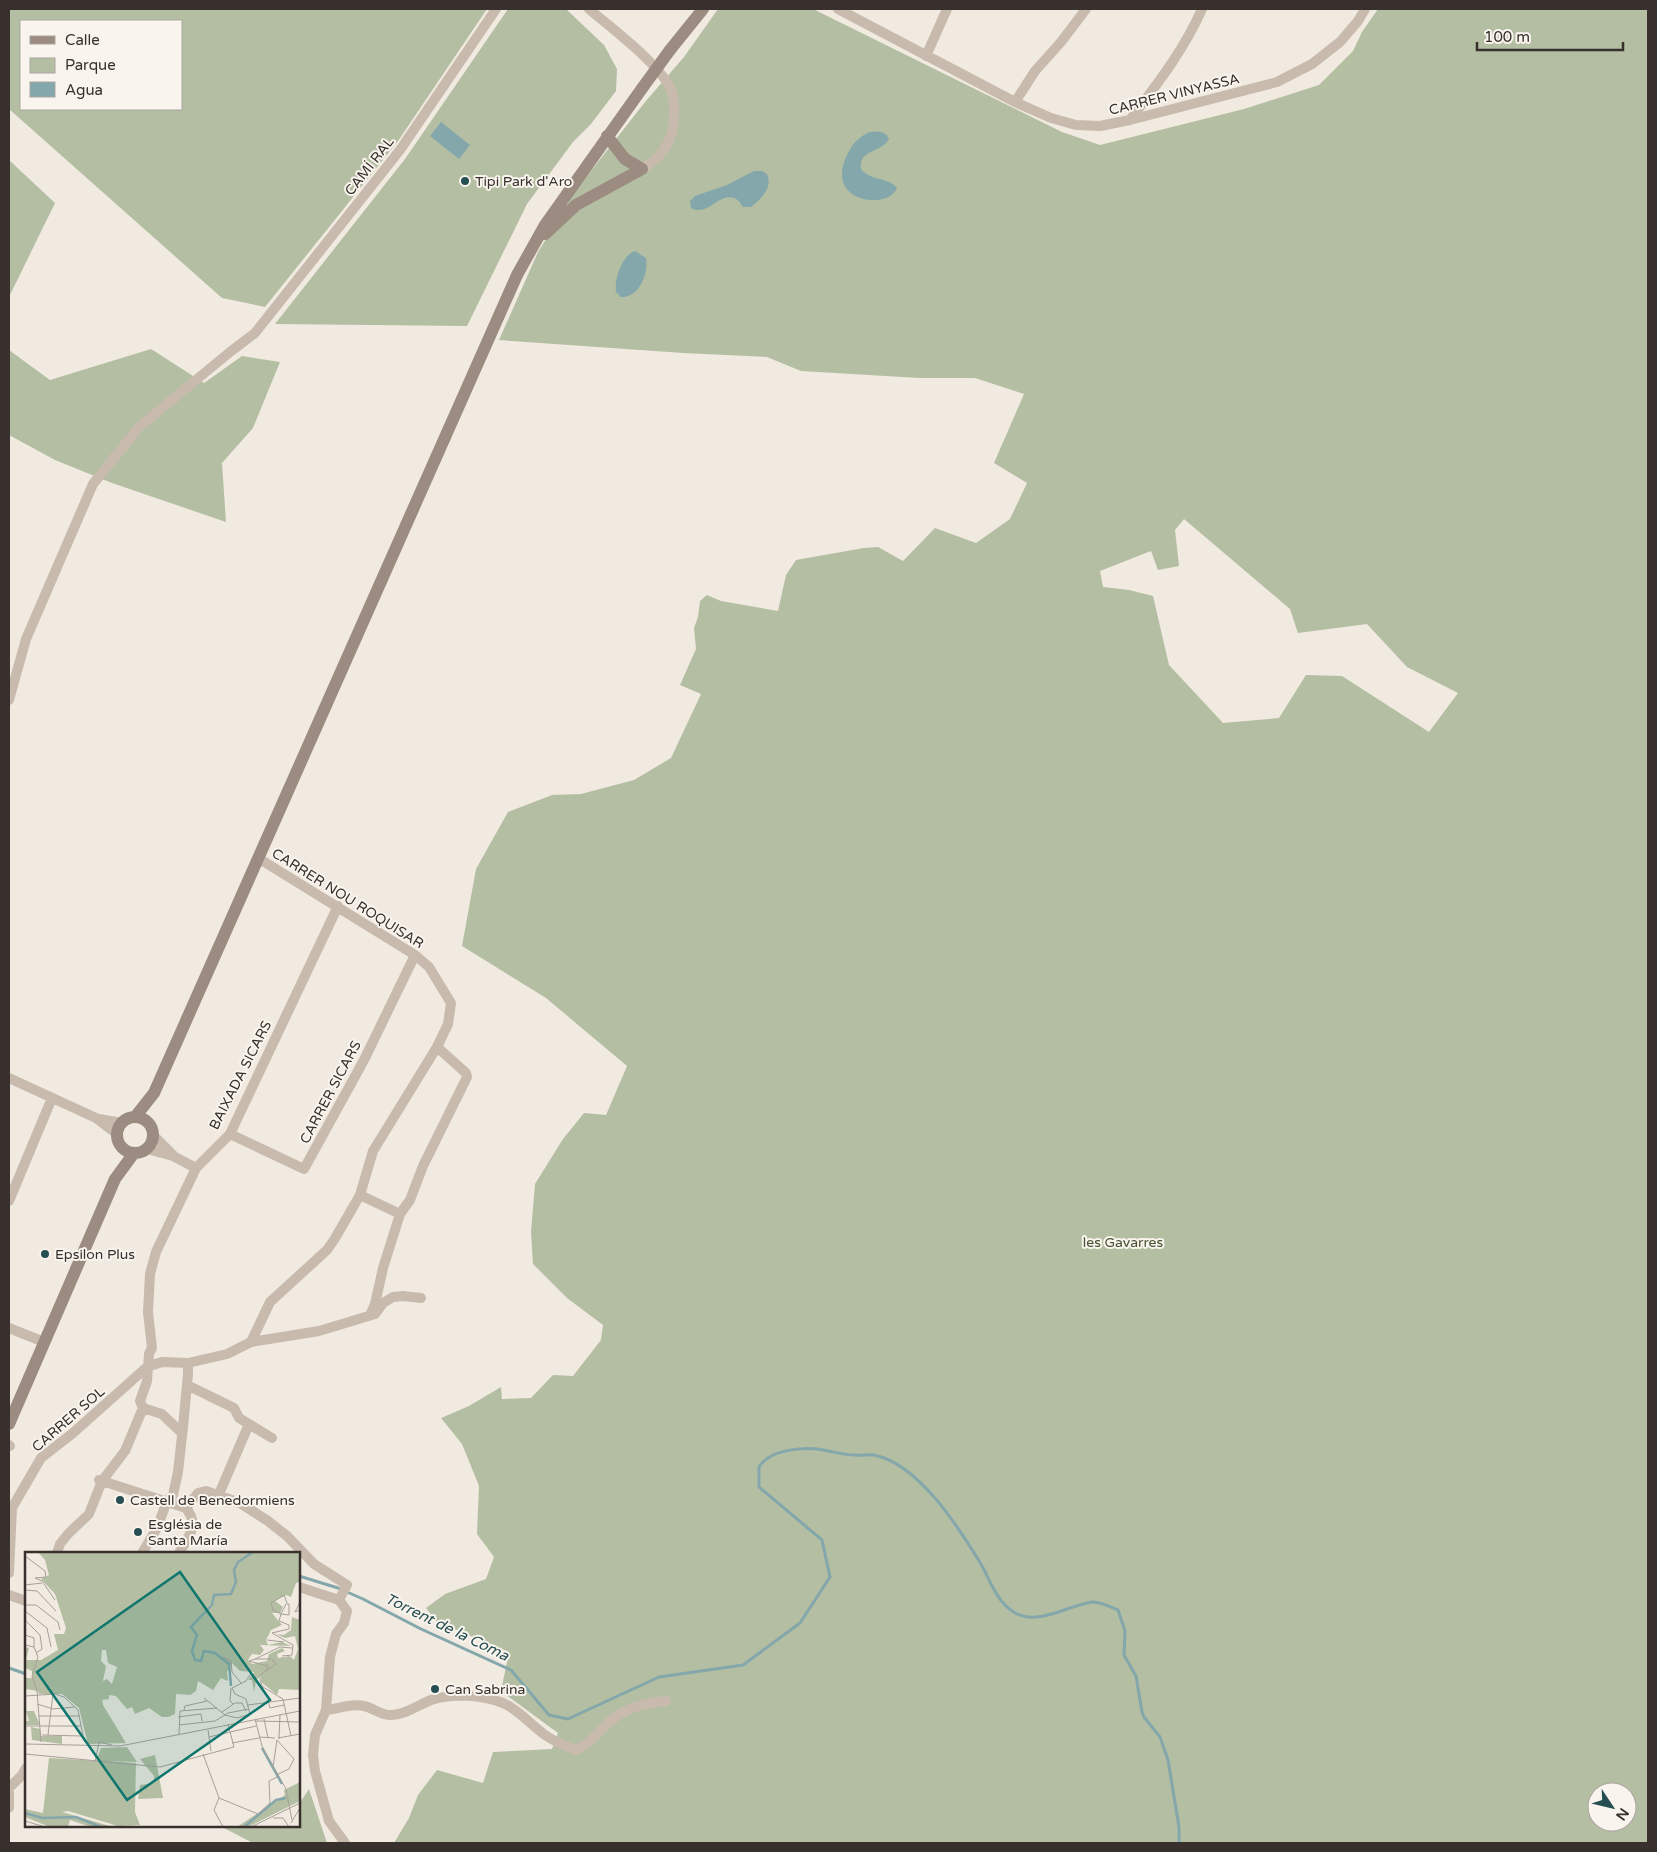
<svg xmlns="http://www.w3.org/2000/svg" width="1657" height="1852" font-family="'Varela Round',sans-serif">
	<rect width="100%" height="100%" fill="#f1eae1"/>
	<path fill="#b4bea2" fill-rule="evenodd" d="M9,9h478l-89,132 -133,166 -43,-9 -213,-189zM21,21h160v88h-160z
		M508,9h58l38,36 13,24 -1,22 -25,33 -18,18 -46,62 -60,122 -192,-2 130,-165z
		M718,9h95l249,123 38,13 144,-36 75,-24 34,-34 9,-19 16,-23h270v1834h-1254l15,-25 9,-23 19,-25 46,13 10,-31 59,-3 6,-16 -57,-42 8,-39 -72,-30 -11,-14 19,-14 41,-15 8,-22 -17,-23 2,-48 -17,-42 -21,-26 28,-12 32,-19 1,12 29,-1 22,-23 20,1 28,-36 2,-15 -36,-27 -34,-34 -2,-32 4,-48 28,-45 21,-26 22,2 21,-49 -81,-68 -84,-52 14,-77 32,-57 44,-17 29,-1 53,-14 37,-22 30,-64 -21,-9 16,-36 -2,-21 4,-11 2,-16 7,-6 14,6 57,10 8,-36 10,-15 68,-12 14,-1 25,14 32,-33 41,15 34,-24 17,-36 -33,-20 30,-69 -49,-16h-56l-118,-7 -34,-14 -84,-4 -184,-13 39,-88 38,-62 69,-88 39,-45zM1184,519l106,90 8,24 69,-9 40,43 51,26 -29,39 -87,-56 -36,-1 -27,43 -56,5 -54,-58 -16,-69 -24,-6 -26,-3 -3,-16 51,-20 7,19 21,-4 -4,-36zM1597,1792h30v30h-30z
		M9,160l46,43 -46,94z
		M151,349l53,34 38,-27 38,6 -27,66 -31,35 4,59 -114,-39 -57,-23 -46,-25v-85l41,30z
		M309,1789l18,54h-74l-33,-17h79v-22z"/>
	<path fill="#83a7ab" d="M441,122l29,23 -11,14 -29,-23z
		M870,132c7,-1 16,-1 19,7 -7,14 -31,10 -28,30 9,12 28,8 36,19 -9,23 -75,15 -49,-35 5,-10 12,-17 22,-21z
		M754,171h8l5,3c6,15 -6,24 -16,33h-8c-2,-3 -5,-8 -9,-9 -16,-5 -26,19 -43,10l-1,-7 5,-5 32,-11z
		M635,251l11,7c3,15 -7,40 -25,39l-5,-5c-2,-12 6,-37 19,-41z"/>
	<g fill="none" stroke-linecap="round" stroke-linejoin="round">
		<path stroke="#83a7ab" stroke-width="3" d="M299,1576l39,12 25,11 58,30 90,41 38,45 19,4 91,-42 84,-12 57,-42 30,-46 -8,-37 -63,-53v-20c10,-17 42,-20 59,-18 12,2 25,6 37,6 7,1 13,-1 19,0 45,9 85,73 107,109 9,16 15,36 31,47 25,17 55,-6 81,-9 7,0 18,5 25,8l7,21 -1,24 12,21 6,36 2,5 16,20 8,23 11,67v16
			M9,1668l17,6"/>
		<path stroke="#c8bbae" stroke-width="10" d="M589,9c21,18 73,57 82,81 5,12 3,25 2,38 -3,18 -16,32 -31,41
			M838,9l177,93 36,16 25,7 24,1 30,-6 147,-38 35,-18 28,-22 18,-21 7,-12
			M926,56l21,-47
			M1015,102l20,-31 26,-29 25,-33
			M1130,120c27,-36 54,-70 72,-111
			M9,700l17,-61 67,-155 46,-57 91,-75 25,-19 145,-183 96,-141
			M9,1078l87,40 21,16
			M99,1119l23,4
			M230,1134l74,35 60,-109 51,-105
			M154,1136l19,19
			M147,1149l26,7 23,12
			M360,1195l40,19
			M9,1201l43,-103
			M371,1313l4,-9 8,-36 17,-54 10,-14 13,-34 44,-89 -1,-4 -29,-26
			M9,1328l35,14
			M251,1342l19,-40 57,-52 7,-10 26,-45 13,-44 64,-104 11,-23 3,-21 -22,-36 -14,-12 -157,-97
			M187,1385l47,23 5,10 33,20
			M143,1408l19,6 20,19
			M9,1445l1,1
			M99,1480l87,28c14,17 2,30 -7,45
			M219,1494l30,-70
			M186,1508l12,-15 8,-2 34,12 28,18 19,15 27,28 33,21 -8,15
			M57,1553l3,-9 8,-10 21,-20 13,-33 23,-30 18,-43 -3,-7 7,-20 2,-27 3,-6 -4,-36 2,-38 6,-22 40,-84 34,-34 108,-228
			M142,1553l15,-25 10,-27 6,-6 5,-23 5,-45 5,-53v-11
			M9,1573l3,-65 29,-50 32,-25 74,-66 15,-5 26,1 39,-9 24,-12 68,-11 56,-17 8,-11 10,-6 10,-1 18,2
			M299,1587l40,13 8,11 -3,12 -8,11 -6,23 -4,53 -11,25 -2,20 2,16 14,50 16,22
			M9,1595l17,6
			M326,1710c13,-1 25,-7 38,-4 10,2 17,10 28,9 15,-1 26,-10 39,-15 21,-7 51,-5 72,3 16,7 28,22 42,32 10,7 20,11 31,15 13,-6 20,-15 30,-25 17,-17 37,-22 60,-24
			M9,1788l13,-13 4,-7
			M9,1793v15"/>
		<path stroke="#9b8b80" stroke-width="12" d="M670,50l33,-41
			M545,234l31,-29 66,-36 -17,-10 -18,-23
			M117 1135a18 18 0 1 1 36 0a18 18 0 1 1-36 0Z
			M135,1117l19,-24 363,-818 28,-50 98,-138
			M9,1424l106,-245 19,-26"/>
		<path stroke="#9b8b80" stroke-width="12" d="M643,87l27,-37"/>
	</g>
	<g fill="#264f54" stroke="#f9f4ed" stroke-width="2">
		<circle cx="465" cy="181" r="5"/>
		<circle cx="45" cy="1254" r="5"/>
		<circle cx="120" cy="1500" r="5"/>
		<circle cx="138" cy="1532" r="5"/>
		<circle cx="435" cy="1689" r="5"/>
	</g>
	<g text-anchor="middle" stroke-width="4" stroke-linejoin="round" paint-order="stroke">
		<g font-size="14" fill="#37302c" stroke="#f9f4ed">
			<text transform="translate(1174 94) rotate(-14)" y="5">CARRER VINYASSA</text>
			<text transform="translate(369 166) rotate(-52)" y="5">CAMÍ RAL</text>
			<text transform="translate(348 898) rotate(32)" y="5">CARRER NOU ROQUISAR</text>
			<text transform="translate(240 1075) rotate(-63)" y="5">BAIXADA SICARS</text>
			<text transform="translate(330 1092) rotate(-62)" y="5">CARRER SICARS</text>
			<text transform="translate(68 1419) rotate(-41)" y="5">CARRER SOL</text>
		</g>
		<g font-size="14" fill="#37302c" stroke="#f9f4ed" text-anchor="start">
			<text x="475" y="186">Tipi Park d'Aro</text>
			<text x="55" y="1259">Epsilon Plus</text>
			<text x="130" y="1505">Castell de Benedormiens</text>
			<text x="148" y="1529">Església de<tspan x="148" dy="16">Santa María</tspan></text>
			<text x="445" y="1694">Can Sabrina</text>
		</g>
		<g font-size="14" fill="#455332" stroke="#f9f4ed">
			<text x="1123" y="1247">les Gavarres</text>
		</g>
		<g font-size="15" font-style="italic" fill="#264f54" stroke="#f9f4ed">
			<text transform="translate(447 1627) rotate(26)" y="5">Torrent de la Coma</text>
		</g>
	</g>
	<g transform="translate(25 1552)">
		<rect width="275" height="275" fill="#f1eae1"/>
		<path d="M13,0h262v30l-4,1 -5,14 -5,-2 -11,6 8,6 -3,6h-8l10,12 -11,5 -5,10 2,5 14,-3 9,4 -31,-1 4,5 -4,5 -8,-1 -4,6 4,4 15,-3 2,-7 13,-6 3,3 -8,3 1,4 12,-2 4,4 4,-11 -3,-13 -10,2 -9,-4 8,1 7,-5 1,-13 8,3v70l-21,-1 -2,6 -16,-13v-7l-5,6 -2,11 -2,-12h-4l6,-8 -14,-1 -8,-8 -5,9 1,9 -7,-3 -8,12 -15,-9 -2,10 -6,4 -14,-1 -1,20 -7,3h-6l-13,-9 -14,6 -3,-7 -5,2 -11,-13 -7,-1v4l-7,1 1,5 23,38 -38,1 -9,-36 -17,-14h-23l-1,-3 -13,-2v-11h7v-7l-7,-3v7v-28l4,1 -3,12h15l17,-10 -4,-16h10l2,-6 -11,-34 -14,-15 8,-4 -4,-15zM77,98h4l2,13 9,4 -5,17 -5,-5 -4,2 3,-15 -5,-5zM1,159h8l6,14h-15v-4h4zM6,175l9,2 1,7h21v8l-30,-4zM102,195l10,15 -41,-1 5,-13zM130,203l8,43 -25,1 2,-14 14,-2v-7l-14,-17zM24,206l87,5 -1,49 5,13 -22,1 -50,-15 -6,1 51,15h-22l-21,-7 -2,7h-18l-25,-10v-8l18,4zM275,230v19l-52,26h-11l48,-32 -1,-5z" fill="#b4bea2" fill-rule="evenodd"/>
		<path fill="none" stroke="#83a7ab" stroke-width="2.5" d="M206,134l-2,-22 -14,-11 -11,-2 -3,10 -6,-1 -3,-9 5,-16 -6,-8 21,-22 2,-10 17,-1 5,-12 -2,-12 4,-8 15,-10M237,196l20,36M0,261l17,5 34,-1 25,10M219,275l32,-27 10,-2"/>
		<path fill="none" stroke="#a7a099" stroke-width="1" d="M0,4l20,15 1,6 -11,1 7,3 13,19M0,33l17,-2M0,38l12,1 19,20M275,50l-5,10 5,-2M0,53h11l22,17 2,8M0,59l22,17 4,19M0,68l15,15 2,14 -6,4M0,83l9,3v9M242,88l17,2M0,93l9,2 4,10 -6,19 5,15 4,51M257,104l10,-1 1,-10 -21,-12 17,-4v-4l-10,-4 2,-7 5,-10h3v11l-8,-1 -8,-4 -2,-7 13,-8 3,8M197,105l9,4 1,11 9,11M230,107l-6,2 19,5 -2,5M206,136l-1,13 3,3M0,144l30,-2 9,3 14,13 6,31 4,4M179,146l21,17 12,3 13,-4M243,149l2,7 14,-3M12,152l16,5 22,-2M223,153l52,-7M159,158l1,-4 22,-5M197,160l13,-9h7l4,8M225,162l-4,-15 -11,-5 -3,-6 14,-7 5,-8M13,164h42M153,165l23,-3 1,7M230,167l7,27 24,43 6,31M239,167l4,19M231,169l44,1M154,173l36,-4 13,-8 21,-4M0,174h56M183,178l3,21M154,182l1,-23 37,-3M17,183l40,1M23,183l5,-41M266,184l-8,-37 -20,-12 -3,-6v-6l16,-11 -4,-5h-17l25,-12 12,1M184,185l47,-11M234,185l16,1M253,186l22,-4M254,187l1,-25M207,191l27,-5M0,192l95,2 180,-35M0,202l135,13 74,-20 -6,-23M178,202l16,44M70,210l4,-20 13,3M248,215l4,-27M251,223l13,-6 5,-10 -17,-19M194,246l39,16 12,-11 -1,-22 8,-4M194,246l-5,12 9,17M248,266h10l6,9M0,269l20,6M266,271l9,-15M226,275l49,-24"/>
		<path fill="#0f766e" fill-opacity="0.15" stroke="#0f766e" stroke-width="2.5" d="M155,20l90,128 -143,100 -90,-128z"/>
		<rect width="275" height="275" fill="none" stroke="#37302c" stroke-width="2.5"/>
	</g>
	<rect width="1657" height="1852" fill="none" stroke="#37302c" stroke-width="20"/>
	<rect x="20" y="20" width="162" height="90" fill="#f9f4ed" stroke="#aba6a0"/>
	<rect x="30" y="36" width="25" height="8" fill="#9b8b80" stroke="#aba6a0"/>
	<text x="65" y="45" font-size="15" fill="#37302c">Calle</text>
	<rect x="30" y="58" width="25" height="15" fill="#b4bea2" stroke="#aba6a0"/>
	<text x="65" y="70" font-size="15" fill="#37302c">Parque</text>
	<rect x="30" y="82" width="25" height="15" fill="#83a7ab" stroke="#aba6a0"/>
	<text x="65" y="95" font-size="15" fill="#37302c">Agua</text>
	<g transform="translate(1612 1807) rotate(125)"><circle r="24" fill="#f9f4ed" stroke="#aba6a0"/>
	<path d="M0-4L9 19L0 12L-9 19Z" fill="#264f54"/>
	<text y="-8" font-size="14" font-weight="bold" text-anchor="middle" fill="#37302c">N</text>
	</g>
	<path d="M1477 42v8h146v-8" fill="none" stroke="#37302c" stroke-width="2.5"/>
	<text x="1484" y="42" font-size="15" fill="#37302c" stroke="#f9f4ed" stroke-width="4" paint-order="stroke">100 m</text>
</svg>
